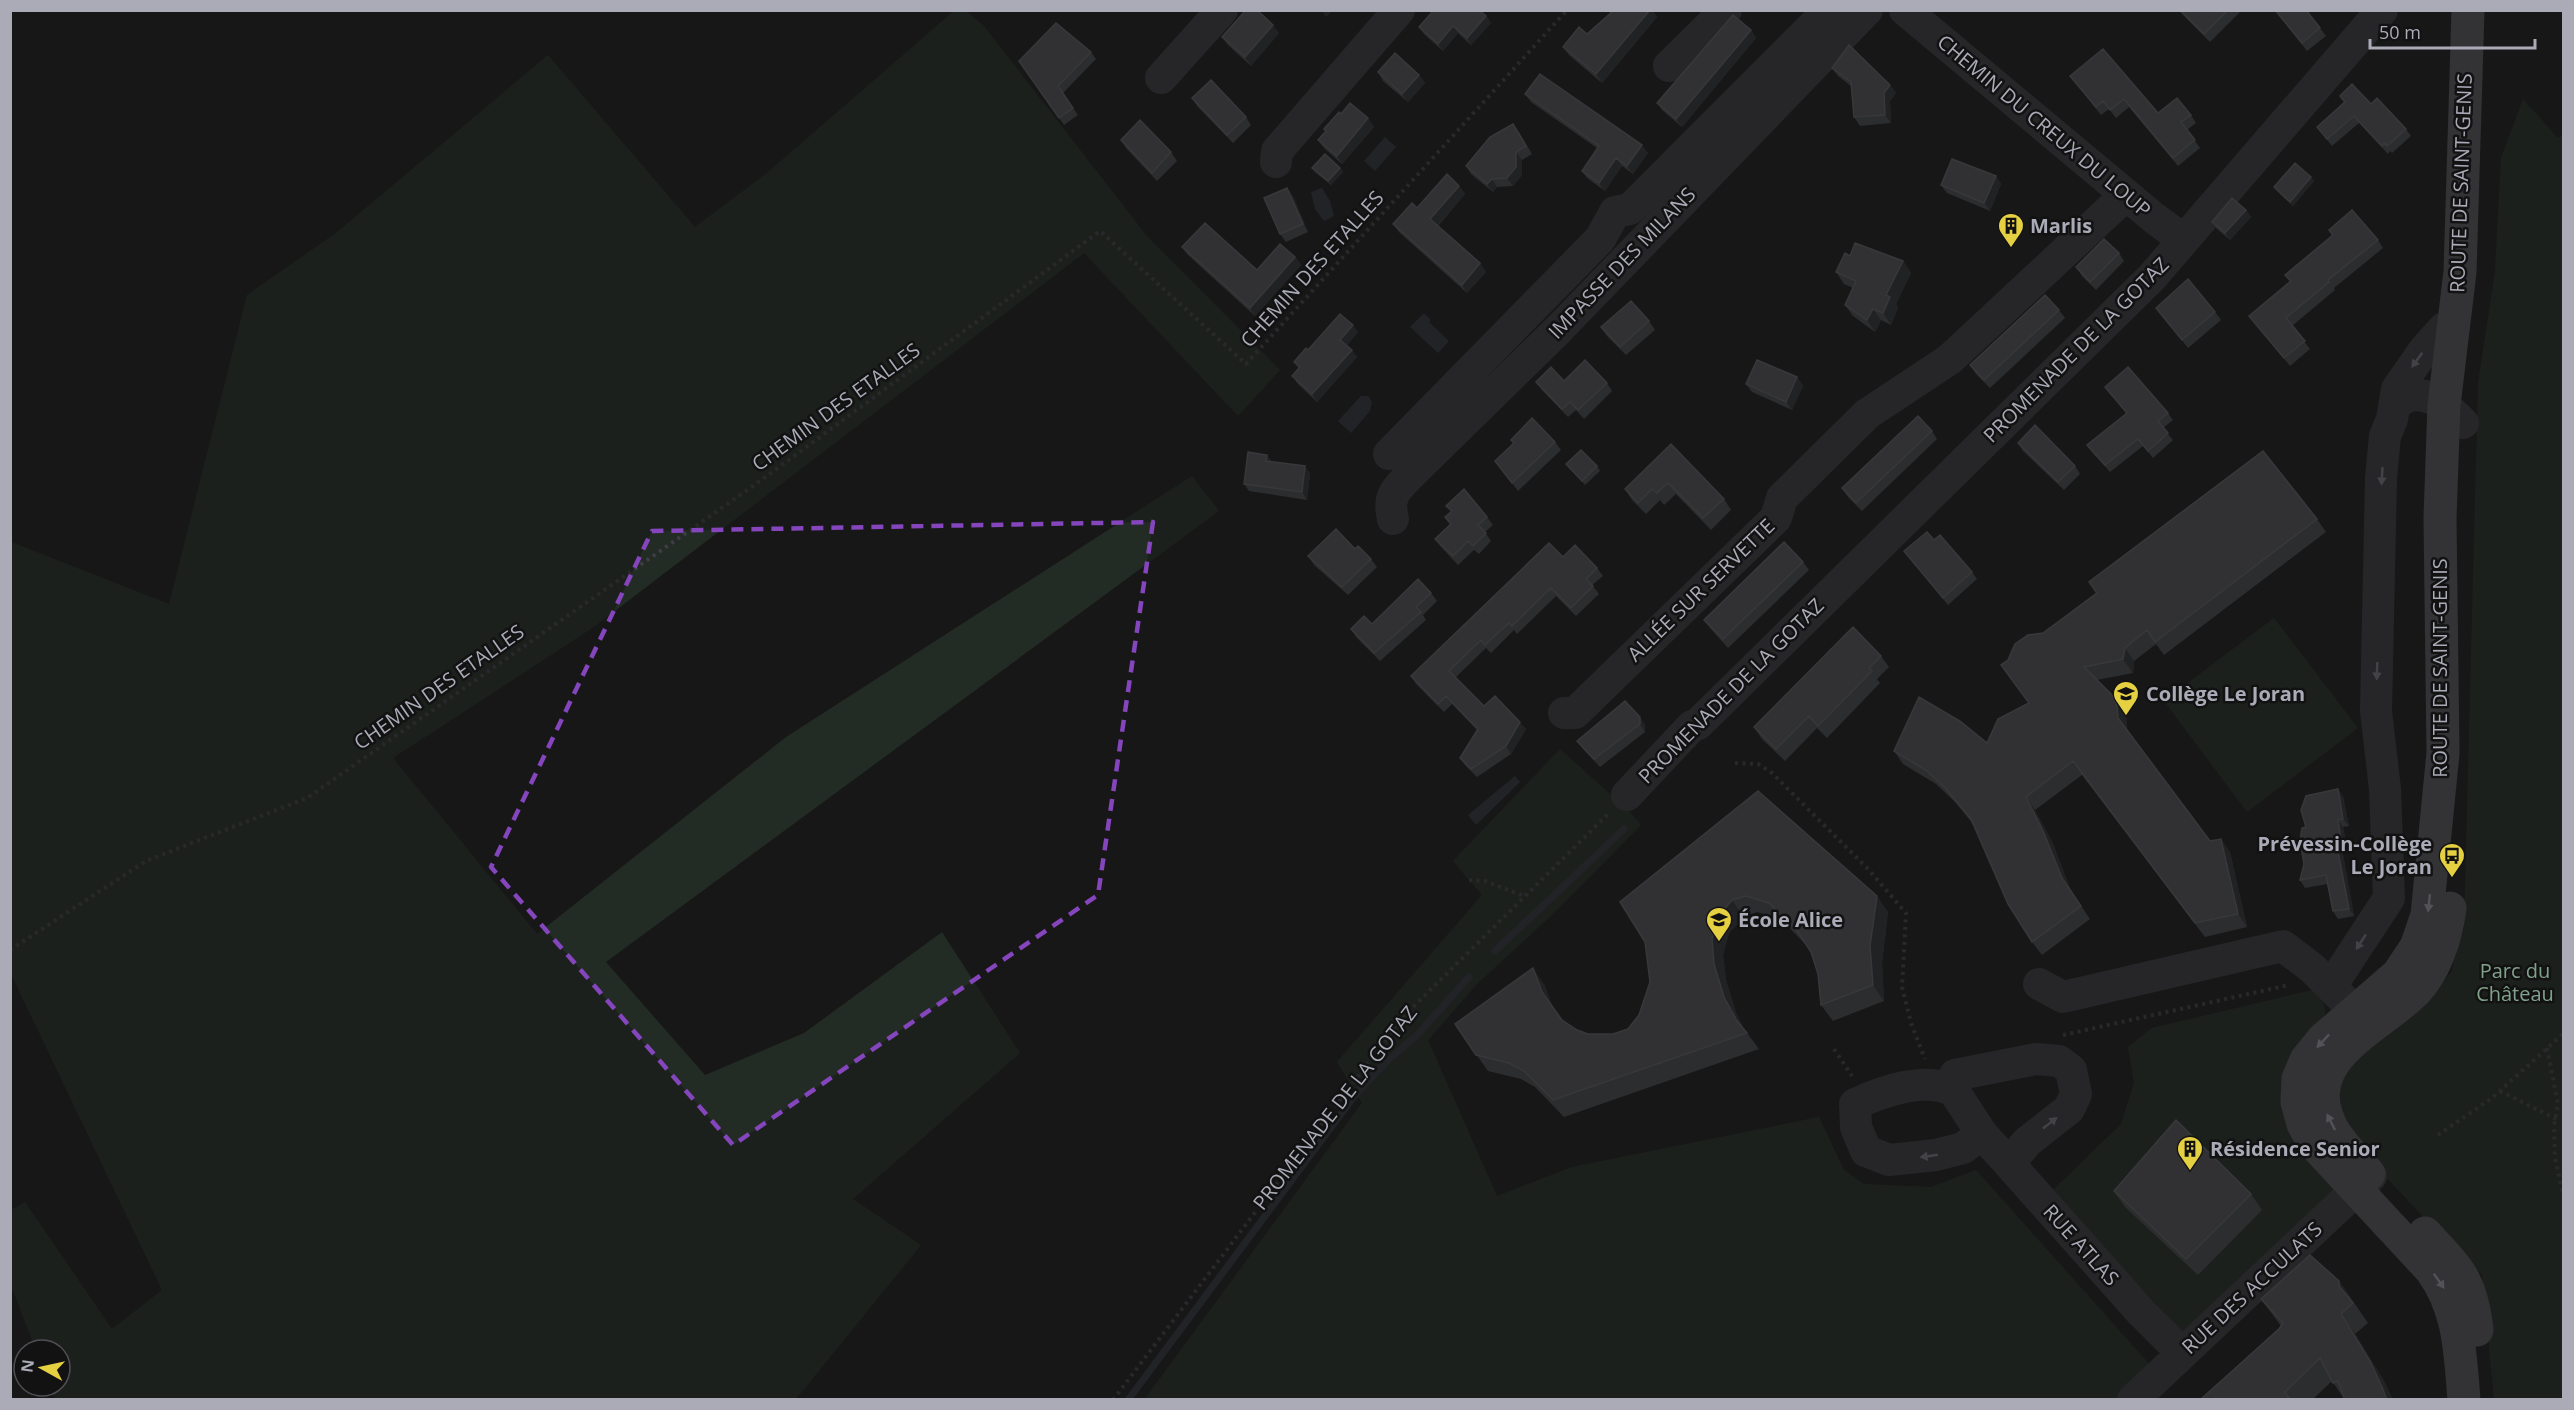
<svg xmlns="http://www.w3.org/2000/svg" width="2574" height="1410" font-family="'Open Sans',sans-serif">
	<rect width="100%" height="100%" fill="#171718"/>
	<path fill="#232b25" d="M955,10l11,1 18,15 162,209 134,135 -42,46 -154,-163 -490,374 -201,131 144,176 249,-197 406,-261 27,35 -613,451 99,113 99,-42 138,-101 78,121 -167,146 68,46 -125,154h-741l-6,-13h11v-36h-24l-25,-64v-76l14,-8 87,127 50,-39 -151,-316v-432l158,62 78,-309 89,-62 212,-178 147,172 72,-54z
		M2523,99l35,39 6,-4 -1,1265h-69l-12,-125 -17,-13 -101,-107 -22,-28 -3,-50 112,-103 13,-45 14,-545 17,-111 6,-114z
		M2274,618l84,110 -111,84 -83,-111z
		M1560,749l70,63 11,13 -87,88 -77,71 -49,56 69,156 75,-29 247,-50 25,53 20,14 67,3 45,-17 176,197 -35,33h-973l218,-297 -25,-41 145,-167 -29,-34z
		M2312,990c13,11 15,17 11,34l12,168 -149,144 -135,-144 70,-68 13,-41 -6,-36 24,-19z"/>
	<path fill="#2d323b" d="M1385,137l11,10 -21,24 -11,-10z
		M1322,188l8,13 4,15 -10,5 -9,-12 -4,-17z
		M1424,313l7,7 -2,2 20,19 -11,12 -28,-26z
		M1361,396h7l4,6 -2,9 -19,22 -13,-12z
		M1515,776l5,6 -44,43 -8,-10z"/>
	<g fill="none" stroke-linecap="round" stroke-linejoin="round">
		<path stroke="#2d323b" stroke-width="7" d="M1495,951l129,-122
			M1128,1400l225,-302 32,-35 34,-30 50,-56"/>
		<path stroke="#3e3e44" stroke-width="4" stroke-dasharray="3 4.5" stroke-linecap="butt" d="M1735,763l23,1 14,9 96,96 38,44 -4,74 9,36 14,36
			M1469,880l16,1 39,15
			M10,950l136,-89 161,-63 449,-314 344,-253 146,133 321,-354
			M2063,1035l226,-50
			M2547,1048l11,56 -4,22 1,32 9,40
			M1834,1049l18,27
			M2500,1091l56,28
			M2438,1135l54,-37 72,-65
			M1113,1400l290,-383 206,-204"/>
		<path stroke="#38383d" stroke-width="32" d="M1905,10l249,208 30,22
			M1669,66l57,-56
			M1161,78l61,-68
			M1276,162l1,-11 122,-141
			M2395,405c25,-23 49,-1 68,18
			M1389,454l211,-215 15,-27 15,-3 199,-199
			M1393,519c-6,-25 4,-30 20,-47l145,-142 309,-320
			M1564,713h11l201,-195 6,-20 85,-84 83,-55 176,-164
			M1627,795l65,-69 6,-2 454,-447 230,-267
			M2039,984l24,13 220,-51 29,22 32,32
			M2332,985l57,-87 -4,-109 -9,-78 5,-233 4,-42 7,-17 5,-30 28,-40 19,-21 8,-3
			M1954,1091c-29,-15 -70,0 -99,13l1,23 10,24 23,9 47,-5 27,-7 19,-14
			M2009,1164l18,-22 42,-33 7,-15 -5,-24 -12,-9 -23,-2 -81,16 -1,16 28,43 21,23 138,155 41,41
			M2133,1400l238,-224"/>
		<path stroke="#54545c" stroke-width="33" d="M2369,1174c-12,-15 -31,-32 -39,-50 -30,-67 49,-95 86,-133 21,-23 30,-53 34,-83
			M2425,1233c34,37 46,45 52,97
			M2464,1400c-4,-47 -4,-90 -33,-130l-117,-126 -11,-20 -6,-22 1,-23 8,-19 17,-21 75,-65 18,-27 11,-32 16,-162 -3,-235 4,-113 16,-133 8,-262"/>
	</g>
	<path fill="#46474a" d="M1607,10h45l5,7 -55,66 -33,-28 -6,-8 24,-13 23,-21z
		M2178,10h64l-32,32z
		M2275,10l45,18 6,8 -19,15z
		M1486,16l5,7 -20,22 -13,-12 -15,18 -19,-17 -5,-7z
		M1751,30l5,8 -74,89 -20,-17 -5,-7z
		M1279,33l-28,33 -23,-21 -6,-8z
		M1091,52l5,7 -33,34 15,22 -14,10 -45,-64z
		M1832,68l58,17 6,8 -6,8 1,22 -31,3 -6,-9 -3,-31 -13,-10z
		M1378,72l41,3 6,8 -17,19 -25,-21z
		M2070,76l88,37 33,2 5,8 -9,7 13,18 -22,18 -49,-59 -13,11 -7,-9 -8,6z
		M1525,94l123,59 -15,21 -11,-8 -17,25 -18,-13 -5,-7 15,-23 -66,-46z
		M2340,96l31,8 35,25 5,7 -19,17 -2,-2 -2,3 -29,-31 -27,23 -15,-19 27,-25z
		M1192,98l54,19 5,8 -18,18 -36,-37z
		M1341,114l27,4 6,9 -32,37 -18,-16 -6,-8z
		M1519,132l13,22 -10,6v15l-9,11 -16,1 -4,5 -22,-18 -5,-8z
		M1121,140l50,12 6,9 -20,20 -31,-33z
		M1312,168h28l3,4 -12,13 -16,-13z
		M1996,176l5,8 -11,27 -43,-18 -6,-8z
		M2314,181l-21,25 -16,-15 -3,-4z
		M1459,186l6,8 -27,32 42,37 6,9 -19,21 -68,-61 -6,-8 24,-16z
		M1293,196l15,36 -22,10 -6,-8z
		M2246,210l5,7 -21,23 -13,-11 -5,-7z
		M2329,230l49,10 5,8 -49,40 1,2 -43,36 18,23 -20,17 -41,-50 41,-34 -5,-7 48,-39z
		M1182,247l75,23 38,-13 6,8 -46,51 -67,-61z
		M2119,253l5,8 -28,29 -14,-14 -6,-9z
		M1850,256l53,5 8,12 -15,31 2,4 -7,17 -10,-5 -6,12 -22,-16 -8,-11 8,-17 -9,-4 -8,-12z
		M2156,308l59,4 6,8 -33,28z
		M2059,310l6,8 -75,70 -14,-14 -6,-9z
		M1649,321l6,9 -29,25 -19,-19 -6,-9z
		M1358,332l-11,13 10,12 -40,45 -19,-18 -6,-8 7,-7 -5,-7 14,-12z
		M1797,377l6,9 -11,24 -40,-18 -6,-8z
		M1564,381l43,2 5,8 -28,28 -8,-9 -8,7 -26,-27 -6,-8z
		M2105,387l63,26 5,7 -10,8 10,12 -20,18 -10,-12 -33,26 -18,-20 -5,-7 40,-31z
		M1932,431l5,8 -75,72 -14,-14 -6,-9z
		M1555,442l6,8 -43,41 -23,-30z
		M2018,443l57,23 5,8 -16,16 -41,-39z
		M1671,444l53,55 7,11 -20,20 -35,-36 -12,11 -4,-5 -14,14 -14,-14 -7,-11z
		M1267,455l5,7 33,4 5,8 -3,26 -58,-9 -5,-7z
		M1566,464l31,2 3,5 -15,14z
		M1446,506l41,11 6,8 -8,7 6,9 -12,13 -5,-4 -16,15 -17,-18 -6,-8 15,-15 -5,-7 6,-5z
		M2317,519l9,13 -162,123 -8,-11 -22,17 -1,12 -36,7 15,15 10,13 5,11v12l83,110 20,11 17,75 -42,10 -123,-162 -47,35 18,34 18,47 19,28 -48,36 -10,-13 -59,-118 -18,-22 -19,-18 -33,-20 -9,-13 93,-8 42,-40 -28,-38 95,-72 -7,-11z
		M1934,540l38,32 5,7 -29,26 -44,-54z
		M1355,549l16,10 6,8 -29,28 -34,-30 -6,-9z
		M1563,557l34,11 6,8 -11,9 7,9 -23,22 -20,-20 -39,38 -3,-4 -23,23 -5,-5 -30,29 28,29 42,23 -15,25 -34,23 -12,-12 -5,-7 17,-28 -25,-26 -8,8 -28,-28 -5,-8z
		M1803,562l6,8 -81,78 -18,-20 -6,-8z
		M1431,593l6,8 -14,14 3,5 -46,41 -24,-24 -5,-8 21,-5z
		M1881,656l8,11 -12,12 3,4 -53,55 -10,-10 -32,33 -23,-22 -8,-12z
		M1625,701l20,24v7l-45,35 -17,-18 -6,-8z
		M2338,789l5,8 6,29 -6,1 4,21 -5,1 12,67 -16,3 -5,-8 -6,-27 -22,4 -5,-8 4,-16z
		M1758,791l130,121 -6,50 2,39 -51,20 -12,-16 -3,-31 -7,-22 -5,-7 -25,-26 -24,-7 -13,5 -15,16 -6,22 3,25 10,33 8,16 15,20 -195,68 -29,-30 -14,-8 -33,-8 -33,-47 89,-40 8,22 10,14 15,10 11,4h25l15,-5 11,-14z
		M2114,1191l137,3 11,16 -64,65 -73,-68z
		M2339,1281l29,42 -13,11 29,47 9,19h-48l-13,-19 -20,19h-112l81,-74 -20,-27z"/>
	<path fill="#2e2f31" d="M1321,10h12l-7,7z
		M1650,10h2l5,7 -55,66 -6,-9z
		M1486,16l5,7 -20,22 -4,-7z
		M1273,25l6,8 -28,33 -6,-9z
		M1453,26l5,7 -15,18 -5,-7z
		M1751,30l5,8 -74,89 -6,-8z
		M1419,75l6,8 -17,19 -6,-8z
		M1890,85l6,8 -6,8 1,22 -6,-8 -1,-22z
		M1368,118l6,9 -32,37 -5,-8z
		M1642,145l6,8 -15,21 -6,-8z
		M1516,152l6,8v15l-9,11 -6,-8z
		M1616,158l6,8 -17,25 -6,-8z
		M1340,168l3,4 -12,13 -3,-4z
		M1996,176l5,8 -11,27 -6,-8z
		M2311,177l3,4 -21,25 -3,-4z
		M1492,179l5,8 -4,5 -6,-8z
		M1459,186l6,8 -29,33 -6,-8z
		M1287,188l6,8 15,36 -5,-8z
		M2246,210l5,7 -21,23 -5,-7z
		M1295,257l6,8 -46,51 -5,-8z
		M1903,261l8,12 -15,31 2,4 -7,17 -8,-12 3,-18z
		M1480,263l6,9 -19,21 -5,-8z
		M1873,309l8,11 -6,12 -8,-12z
		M1353,325l5,7 -12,15 -6,-7z
		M1352,350l5,7 -40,45 -5,-8z
		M1797,377l6,9 -11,24 -6,-8z
		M1267,455l5,7 -6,-1z
		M1305,466l5,8 -3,26 -5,-8z
		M2125,648l9,13 -1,12 -10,-14z
		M2112,695l10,13 5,11v13l-9,-14z
		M1640,717l5,8v7l-5,-8z
		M1520,722l6,7 -15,25 -5,-8z
		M2338,789l5,8 6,29 -6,-7z
		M2026,797l9,13 18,34 18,47 19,28 -28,-41z
		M2338,820l5,7 4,21 -6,-8z
		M2221,839l9,13 17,75 -9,-13z
		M2336,841l6,8 12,67 -5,-7z
		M1877,896l11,16 -6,50 2,39 -11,-16 -3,-39z
		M1732,900l12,17 -15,16 -6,22 3,25 10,33 10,20 -9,-12 -13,-24 -10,-33 -2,-25 6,-22z
		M1533,968l11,16 9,24 -11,-16z
		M2339,1281l14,21 -14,-16z
		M2341,1314l14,20 29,47 9,19h-6z"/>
	<path fill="#505156" stroke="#5e5f65" stroke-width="1.5" d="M1246,10h11l16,15 -28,32 -23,-20z
		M1434,10h45l7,6 -19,22 -14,-12 -15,18 -19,-17z
		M1611,10h39l-54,64 -33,-27 16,-20 8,7 25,-22z
		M2180,10h48l-24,24z
		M2275,10h31l14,18 -18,15z
		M1733,15l18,15 -75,89 -19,-16z
		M1056,23l35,29 -33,34 15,22 -14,10 -40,-57z
		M1849,45l41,40 -6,8 1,22 -31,2 -3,-35 -19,-14z
		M2103,49l55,64 19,-15 14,17 -10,7 14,18 -22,18 -49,-59 -14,11 -7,-9 -7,6 -26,-31z
		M1395,53l24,22 -17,19 -24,-22z
		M1540,74l102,71 -15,21 -11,-8 -17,25 -17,-12 17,-25 -74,-52z
		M1211,80l35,37 -19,18 -35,-37z
		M2352,84l19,20 6,-6 29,31 -19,17 -2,-3 -3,3 -28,-30 -27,23 -10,-12 28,-25 -5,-6z
		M1350,103l18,15 -31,38 -19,-16 8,-9 -2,-2 15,-17 2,2z
		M1140,120l31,32 -19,21 -31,-33z
		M1513,124l13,22 -10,6v15l-9,11 -15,1 -5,5 -21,-18 24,-29z
		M1325,154l15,14 -12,13 -16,-13z
		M1952,159l44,17 -12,27 -43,-18z
		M2295,163l16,14 -21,25 -16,-15z
		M1447,174l12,12 -29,33 50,44 -18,22 -69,-61 19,-21 5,5z
		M1287,188l16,36 -23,10 -16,-36z
		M2232,198l14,12 -21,23 -13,-11z
		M2352,210l26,30 -50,40 1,2 -43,36 19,23 -21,17 -35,-42 42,-35 -6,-6 48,-40 -4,-5z
		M1205,223l52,47 23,-26 15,13 -45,51 -68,-61z
		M2104,239l15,14 -29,29 -14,-15z
		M1855,243l48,18 -17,34 4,2 -7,16 -10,-4 -6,11 -22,-15 11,-24 -20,-9 9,-19 5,3z
		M2188,279l27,33 -33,28 -26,-32z
		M2045,295l14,15 -75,70 -14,-15z
		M1631,301l18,20 -29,26 -19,-20z
		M1340,314l13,11 -13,15 12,10 -40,44 -20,-18 8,-9 -6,-5 12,-14 2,2z
		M1585,360l22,23 -29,27 -8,-8 -8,7 -26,-27 15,-15 13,14z
		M1757,360l40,17 -11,25 -40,-18z
		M2128,367l40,46 -10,8 10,12 -20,18 -10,-12 -33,26 -18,-20 40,-32 -22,-26z
		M1918,416l14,15 -76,72 -14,-15z
		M1532,418l23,24 -43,41 -17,-22 19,-18 -3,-3z
		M2035,425l40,41 -17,16 -40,-39z
		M1671,444l53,55 -21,19 -35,-35 -11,10 -5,-4 -14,14 -13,-14z
		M1581,450l16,16 -15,15 -16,-17z
		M2263,451l54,68 -162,123 -8,-12 -22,18 -2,11 -39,8 28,28 5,11 1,12 92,123 11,-2 17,75 -43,9 -122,-162 -47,36 17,34 19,47 19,28 -49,36 -24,-38 -37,-85 -25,-30 -19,-18 -33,-20 25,-54 41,24 27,22 11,-24 31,-16 -28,-38 7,-5 7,-16 13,-9 15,-2 54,-40 -8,-11z
		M1248,452l19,3 -1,6 39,5 -3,26 -58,-8z
		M1464,489l23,28 -9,8 8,8 -13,13 -5,-5 -15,15 -18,-17 16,-15 -6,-7 7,-6 -6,-5z
		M1336,529l19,20 3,-3 13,13 -29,28 -34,-31z
		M1927,532l7,8 6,-5 32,37 -29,26 -39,-47z
		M1784,542l19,20 -80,77 -19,-19z
		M1549,543l14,14 12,-12 22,23 -11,11 7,7 -22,22 -20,-20 -39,38 -3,-3 -24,22 -4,-5 -32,31 35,35 11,-10 25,26 -14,24 -35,23 -11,-11 18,-29 -32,-33 -8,8 -27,-28z
		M1418,579l13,14 -15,14 5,5 -47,41 -23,-24 13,-13 8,8z
		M1853,627l28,29 -12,12 3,3 -54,55 -9,-10 -33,33 -22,-22z
		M1625,701l15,16v7l-46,35 -17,-18z
		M2338,789l5,30 -5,1 3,20 -5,1 13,68 -16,2 -7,-36 -26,5 4,-16 -4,-24 2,-12 4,-1 -5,-17 5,-14z
		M1758,791l119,105 -7,50 3,39 -52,20 -3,-31 -7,-22 -13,-20 -29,-29 -23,-7 -14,4 -14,17 -6,22 2,25 10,33 13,24 10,12 -194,67 -29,-29 -15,-8 -33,-8 -21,-31 78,-56 9,24 20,28 15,10 11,4h25l15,-5 11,-14 11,-33 -5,-40 -25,-40z
		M2176,1120l75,74 -65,65 -72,-68z
		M2310,1255l29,26v5l14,17 -12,11 29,47 12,26 5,13h-42l-7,-19 -5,2 -13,-25 -35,34 4,6 -1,2h-88l79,-71 4,-6 -22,-24z"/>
	<defs><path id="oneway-solid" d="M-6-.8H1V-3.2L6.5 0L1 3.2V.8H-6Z" transform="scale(1.5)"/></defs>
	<g fill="#777780">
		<use href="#oneway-solid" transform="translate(2417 360) rotate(126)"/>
		<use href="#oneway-solid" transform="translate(2382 476) rotate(93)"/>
		<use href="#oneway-solid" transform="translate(2377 671) rotate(92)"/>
		<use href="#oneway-solid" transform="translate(2361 942) rotate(123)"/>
		<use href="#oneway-solid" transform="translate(2050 1123) rotate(-38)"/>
		<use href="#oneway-solid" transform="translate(1929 1156) rotate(172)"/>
	</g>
	<g fill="#999aa5">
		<use href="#oneway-solid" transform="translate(2429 903) rotate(96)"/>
		<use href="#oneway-solid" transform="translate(2323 1041) rotate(133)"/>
		<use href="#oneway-solid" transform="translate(2331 1122) rotate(-117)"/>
		<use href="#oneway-solid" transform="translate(2439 1281) rotate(55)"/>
	</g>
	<path d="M0 0H2574V1410H0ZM1153,522l-55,373 -365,250 -242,-278 161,-336z" fill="#171718" fill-opacity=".55" fill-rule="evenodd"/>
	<path fill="none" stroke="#8445bd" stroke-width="4.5" stroke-dasharray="12 8" stroke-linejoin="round" d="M1153,522l-55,373 -365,250 -242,-278 161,-336z"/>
	<defs>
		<symbol id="building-pin" viewBox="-11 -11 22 30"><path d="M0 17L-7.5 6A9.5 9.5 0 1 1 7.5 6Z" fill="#e5d042" stroke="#121213"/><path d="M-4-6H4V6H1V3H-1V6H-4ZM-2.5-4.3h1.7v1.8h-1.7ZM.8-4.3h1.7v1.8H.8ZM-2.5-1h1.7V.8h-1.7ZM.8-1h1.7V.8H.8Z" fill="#111"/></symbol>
		<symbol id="school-pin" viewBox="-11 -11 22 30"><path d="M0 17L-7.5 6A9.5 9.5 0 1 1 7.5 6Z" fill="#e5d042" stroke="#121213"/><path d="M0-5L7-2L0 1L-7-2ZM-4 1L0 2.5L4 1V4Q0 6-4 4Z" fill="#111"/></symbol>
		<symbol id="bus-pin" viewBox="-11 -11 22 30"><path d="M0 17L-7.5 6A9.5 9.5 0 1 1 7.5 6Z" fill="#e5d042" stroke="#121213"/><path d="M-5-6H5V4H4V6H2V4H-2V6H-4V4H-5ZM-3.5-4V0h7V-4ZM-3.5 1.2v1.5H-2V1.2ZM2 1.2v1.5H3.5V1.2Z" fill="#111"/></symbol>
	</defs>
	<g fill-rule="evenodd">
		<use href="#building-pin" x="1996" y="211" width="30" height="40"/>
		<use href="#school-pin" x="2111" y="679" width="30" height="40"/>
		<use href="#bus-pin" x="2437" y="841" width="30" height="40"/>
		<use href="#school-pin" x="1704" y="905" width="30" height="40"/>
		<use href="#building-pin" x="2175" y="1134" width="30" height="40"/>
	</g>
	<g text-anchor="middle" stroke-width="5" stroke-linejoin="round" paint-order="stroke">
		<g font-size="20" fill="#aaabb7" stroke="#121213">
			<text transform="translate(2044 126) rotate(40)" y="7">CHEMIN DU CREUX DU LOUP</text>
			<text transform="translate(2461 183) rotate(-88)" y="7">ROUTE DE SAINT-GENIS</text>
			<text transform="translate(1622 263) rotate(-46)" y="7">IMPASSE DES MILANS</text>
			<text transform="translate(1312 269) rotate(-48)" y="7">CHEMIN DES ETALLES</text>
			<text transform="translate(2076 350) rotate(-45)" y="7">PROMENADE DE LA GOTAZ</text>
			<text transform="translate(836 407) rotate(-36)" y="7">CHEMIN DES ETALLES</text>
			<text transform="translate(1701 590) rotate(-44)" y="7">ALLÉE SUR SERVETTE</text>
			<text transform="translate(2440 668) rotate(-90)" y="7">ROUTE DE SAINT-GENIS</text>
			<text transform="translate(439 687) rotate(-35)" y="7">CHEMIN DES ETALLES</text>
			<text transform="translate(1731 691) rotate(-45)" y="7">PROMENADE DE LA GOTAZ</text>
			<text transform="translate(1335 1108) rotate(-52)" y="7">PROMENADE DE LA GOTAZ</text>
			<text transform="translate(2081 1245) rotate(48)" y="7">RUE ATLAS</text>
			<text transform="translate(2252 1288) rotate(-43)" y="7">RUE DES ACCULATS</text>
		</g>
		<g font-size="20" font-weight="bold" fill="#aaabb7" stroke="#121213" text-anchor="start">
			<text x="2030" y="233">Marlis</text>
			<text x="2146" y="701">Collège Le Joran</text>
			<text x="2432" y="851" text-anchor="end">Prévessin-Collège<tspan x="2432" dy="23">Le Joran</tspan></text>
			<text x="1738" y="927">École Alice</text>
			<text x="2210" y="1156">Résidence Senior</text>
		</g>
		<g font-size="20" fill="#82a18a" stroke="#121213">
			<text x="2515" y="978">Parc du<tspan x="2515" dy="23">Château</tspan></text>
		</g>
	</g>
	<rect width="2574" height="1410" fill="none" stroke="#aaabb7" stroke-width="24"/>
	<g transform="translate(42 1368) rotate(278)"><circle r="28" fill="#121213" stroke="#4f4f55" stroke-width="1.5"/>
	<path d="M0-4.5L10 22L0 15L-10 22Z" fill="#e5d042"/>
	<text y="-9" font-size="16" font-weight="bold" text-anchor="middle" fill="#aaabb7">N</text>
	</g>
	<path d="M2370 39v9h165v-9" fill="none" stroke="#aaabb7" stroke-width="3"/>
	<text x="2379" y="39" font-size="18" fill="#aaabb7" stroke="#121213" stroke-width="4.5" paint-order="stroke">50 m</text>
</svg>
